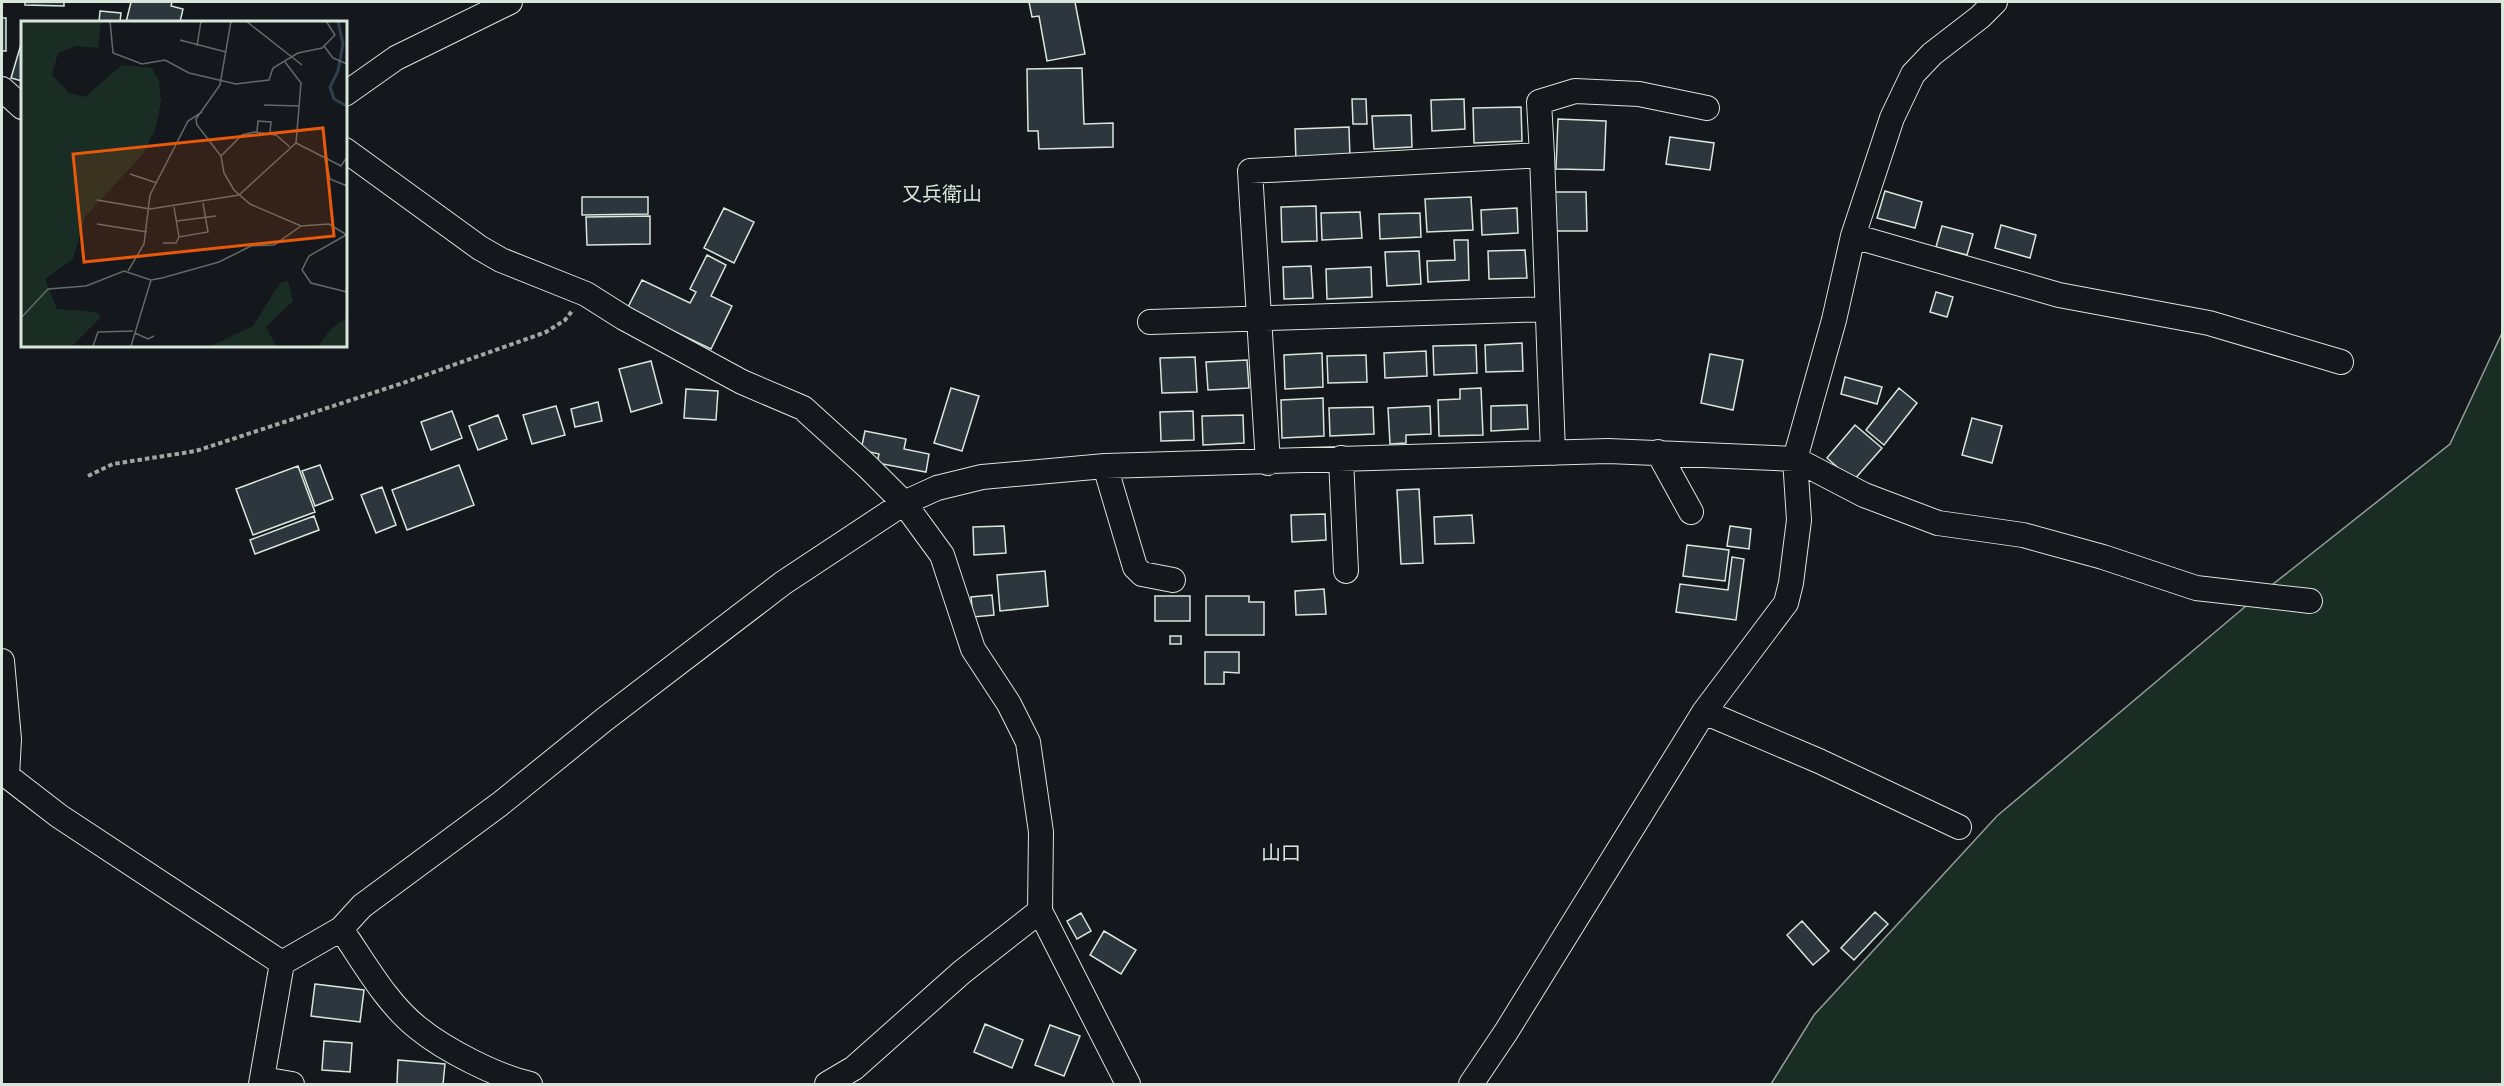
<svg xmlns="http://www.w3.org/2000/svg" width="2504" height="1086" font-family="'Space Grotesk','Noto Sans JP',sans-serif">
	<rect width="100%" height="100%" fill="#14181c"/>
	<path fill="#1a2d24" stroke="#939e99" stroke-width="1.5" d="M2502,333v751h-731l43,-69 183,-199 256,-216 197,-156z"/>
	<path fill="#2c363c" stroke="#d8e6dc" stroke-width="1.5" d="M25,2h39v4l-39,-1z
		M131,2h41l-1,4 12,3 -3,13h-54z
		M1029,2h46l10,52 -38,7 -8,-45 -7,1z
		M100,11l21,2 -1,9h-21z
		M2,18h4v33h-4z
		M22,41v40l-11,-3z
		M1082,68l2,56 29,-1v24l-74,2 -1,-18h-10l-1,-62z
		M1352,99h14l1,25h-14z
		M1464,99l1,30 -33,2 -1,-31z
		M1521,107l1,34 -48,2 -1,-35z
		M1411,115l1,32 -38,2 -2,-33z
		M1558,119l48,2 -2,49 -48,-1z
		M1349,127l1,32 -54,2 -1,-32z
		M1670,137l44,6 -4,27 -44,-6z
		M1885,191l37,11 -7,26 -38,-10z
		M1555,192h31l1,39h-31z
		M582,197h66v17l-66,1z
		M1471,197l2,33 -46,2 -2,-33z
		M1316,206l1,35 -35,1 -1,-35z
		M724,208l30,14 -20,41 -30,-15z
		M1517,208l1,25 -36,2 -1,-25z
		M1360,212l2,26 -40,2 -1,-27z
		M1420,213l1,24 -41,2 -1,-25z
		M650,216v28l-63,1 -1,-28z
		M2001,225l35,10 -6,23 -35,-10z
		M1942,226l31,8 -6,21 -31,-8z
		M1454,240h14l1,40 -41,2 -1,-21 28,-1z
		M1525,250l2,28 -38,1 -1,-28z
		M1419,251l2,33 -34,2 -2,-34z
		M707,255l19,10 -15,31 21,10 -21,43 -84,-40 15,-29 48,23 6,-11 -6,-3z
		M1311,266l2,32 -29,1 -1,-32z
		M1371,267l1,30 -45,2 -1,-30z
		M1936,292l17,5 -6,20 -17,-5z
		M1522,343l1,28 -37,1 -1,-27z
		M1476,345l1,28 -43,2 -1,-29z
		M1426,351l1,25 -42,2 -1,-25z
		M1322,353l1,34 -38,2 -1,-34z
		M1710,354l33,6 -10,50 -32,-7z
		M1366,355l1,27 -39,1 -1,-27z
		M1195,357l2,35 -35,1 -2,-35z
		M1247,360l2,28 -41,2 -2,-28z
		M651,361l11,42 -31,9 -12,-43z
		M1845,377l37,10 -5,17 -36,-10z
		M951,388l28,8 -17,55 -28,-8z
		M1481,388l2,47 -44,1 -1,-36 22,-1v-10z
		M1899,388l18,15 -33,42 -18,-15z
		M686,389l32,2 -2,29 -32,-2z
		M1323,398l1,38 -42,2 -1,-38z
		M598,402l4,19 -27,6 -4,-18z
		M1527,405l1,24 -37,2v-25z
		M556,406l9,29 -33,9 -9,-29z
		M1430,406l1,28 -25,1v8l-16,1 -2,-36z
		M1373,407l1,27 -44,2 -1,-28z
		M452,411l10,27 -31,12 -10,-28z
		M1193,411l1,29 -33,1 -1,-29z
		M498,415l9,24 -29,11 -9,-24z
		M1243,415l1,28 -41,2 -1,-29z
		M1972,418l30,8 -10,37 -30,-8z
		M1855,425l27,23 -29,33 -26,-23z
		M865,431l41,8 -2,10 25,5 -3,18 -49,-9 2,-9 -18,-4z
		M320,465l13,34 -18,7 -13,-35z
		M459,465l15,40 -67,25 -15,-40z
		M298,466l17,46 -62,23 -17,-46z
		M382,487l14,38 -20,8 -15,-38z
		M1419,489l4,74 -22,1 -4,-74z
		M1325,514l1,26 -34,2 -1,-27z
		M1472,515l2,28 -39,1 -1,-27z
		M314,516l5,14 -64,24 -5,-14z
		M1004,526l2,27 -32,2 -1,-28z
		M1730,526l21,3 -2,20 -22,-3z
		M1687,545l42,5 -4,31 -42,-5z
		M1732,557l12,2 -8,61 -60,-8 4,-28 48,6z
		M1045,571l3,35 -48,5 -3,-36z
		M1324,589l2,25 -30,1 -1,-24z
		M992,595l2,20 -21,2 -2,-20z
		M1155,596h35v25h-35z
		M1206,596h43v6h15v33h-58z
		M1170,636h11v8h-11z
		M1205,652h34v21l-15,-1v12h-19z
		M1875,912l13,12 -34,36 -13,-12z
		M1081,913l10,18 -14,8 -10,-18z
		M1802,921l27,30 -16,14 -26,-30z
		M1104,931l32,19 -15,24 -31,-19z
		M315,984l49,6 -4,32 -49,-6z
		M985,1024l38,16 -11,28 -38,-16z
		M1050,1025l30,11 -16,40 -29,-11z
		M324,1041l28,2 -2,29 -28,-2z
		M398,1060l47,4 -2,20h-46z"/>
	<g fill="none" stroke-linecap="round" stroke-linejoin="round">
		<defs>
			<path id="minor" d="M2,89l20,18
				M345,94l51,-36 114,-56
				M345,150l135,98 21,12 85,34 38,24 118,64 61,26 64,58 37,37 38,52 31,94 36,55 19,38 13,90 -1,79 88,173
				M1542,155l-3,-53 36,-11 64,3 68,14
				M1853,236l206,59 150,28 132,39
				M1150,322l397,-13
				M1658,452l33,60
				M1341,458l5,113
				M1268,463l-18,-292 292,-16 11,298
				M1105,466l30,101 7,7 31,6
				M2,661l7,78 -2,37
				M1704,712l115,49 140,66
				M2,772l57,44 223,147
				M341,929c23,33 45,74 77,99 27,22 78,48 112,56
				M282,963l59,-34 21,-23 138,-102 105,-85 178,-136 121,-80 33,-15 45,-11 123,-11 503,-15 187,8 69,36 74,28 85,12 80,22 93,31 114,13
				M262,1079l30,5
				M261,1084l21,-121
				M827,1084l27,-16 108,-96 78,-61
				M1471,1084l35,-52 198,-320 82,-109 5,-20 8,-63 -4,-61 39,-139 19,-84 39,-118 21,-44 19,-20 48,-37 15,-15"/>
		</defs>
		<use href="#minor" stroke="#d8e6dc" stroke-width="26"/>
		<path stroke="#9da8a2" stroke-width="4" stroke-dasharray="4.5 3" stroke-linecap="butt" d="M88,476l25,-12 83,-13 207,-68 143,-51 19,-12 7,-9"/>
		<use href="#minor" stroke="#14181c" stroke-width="24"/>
	</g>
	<g text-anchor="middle" stroke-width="4.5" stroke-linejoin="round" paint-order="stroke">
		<g font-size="20" fill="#d8e6dc" stroke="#14181c">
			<text x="942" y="201">又兵衛山</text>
			<text x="1281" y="860">山口</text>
		</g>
	</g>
	<g transform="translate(21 21)">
		<rect width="326" height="326" fill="#14181c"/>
		<path d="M0,0h80l-3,27 -22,-2 -18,7 -6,22 17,18 16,4 37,-32 30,3 7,13 2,20 -5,26 -13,27 -58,63 -12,42 -28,20 12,30 39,3 5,5 -29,29h-51zM267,260l5,20 -27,26 10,19h-65l42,-20 27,-43zM325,297v28h-28l13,-17z" fill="#1a2d24"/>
		<path fill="none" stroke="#2f3f4d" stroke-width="3" d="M317,0l5,23 -5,27 -8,16 4,12 13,7"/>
		<path fill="none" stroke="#626a69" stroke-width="1.5" d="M89,0l3,32 29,11 23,-4 24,13 47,11 33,-4 4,-12 25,-15 24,-5 13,-13 -9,-14M210,0l-11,64 -24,34 1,6 24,31 3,17 10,17 16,14 51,22 28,-2 18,11M225,0l56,44M159,19l46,12M176,25l4,-25M303,25l9,12 14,6M243,84l35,1M236,111l1,-11 13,1 -1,11M275,122l45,23 6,-9M200,135l21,-21 12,-3 22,3 14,12M304,138l5,20 17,7M109,153l27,9M76,179l53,9 89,-14 57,-52 5,-60 -16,-21M153,186l5,30 29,-5 -5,-29M156,200l39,-5M76,203l50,8M325,214l-37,21 -7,14 9,13 36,9M142,222h13l3,-6M107,250l16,-27 6,-49 38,-74 14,-9M0,297l27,-29 38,-3 38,-15 27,9 11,-2 57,-16 32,-16 23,-1 27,-19M114,312l13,6 6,-3M72,325l5,-14 35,-1M110,325l20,-66"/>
		<path fill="#e8590c" fill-opacity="0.15" stroke="#e8590c" stroke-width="3" d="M302,107l11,108 -250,26 -11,-108z"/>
		<rect width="326" height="326" fill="none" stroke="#d8e6dc" stroke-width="3"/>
	</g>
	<rect width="2504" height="1086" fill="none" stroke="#d8e6dc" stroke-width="6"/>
</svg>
